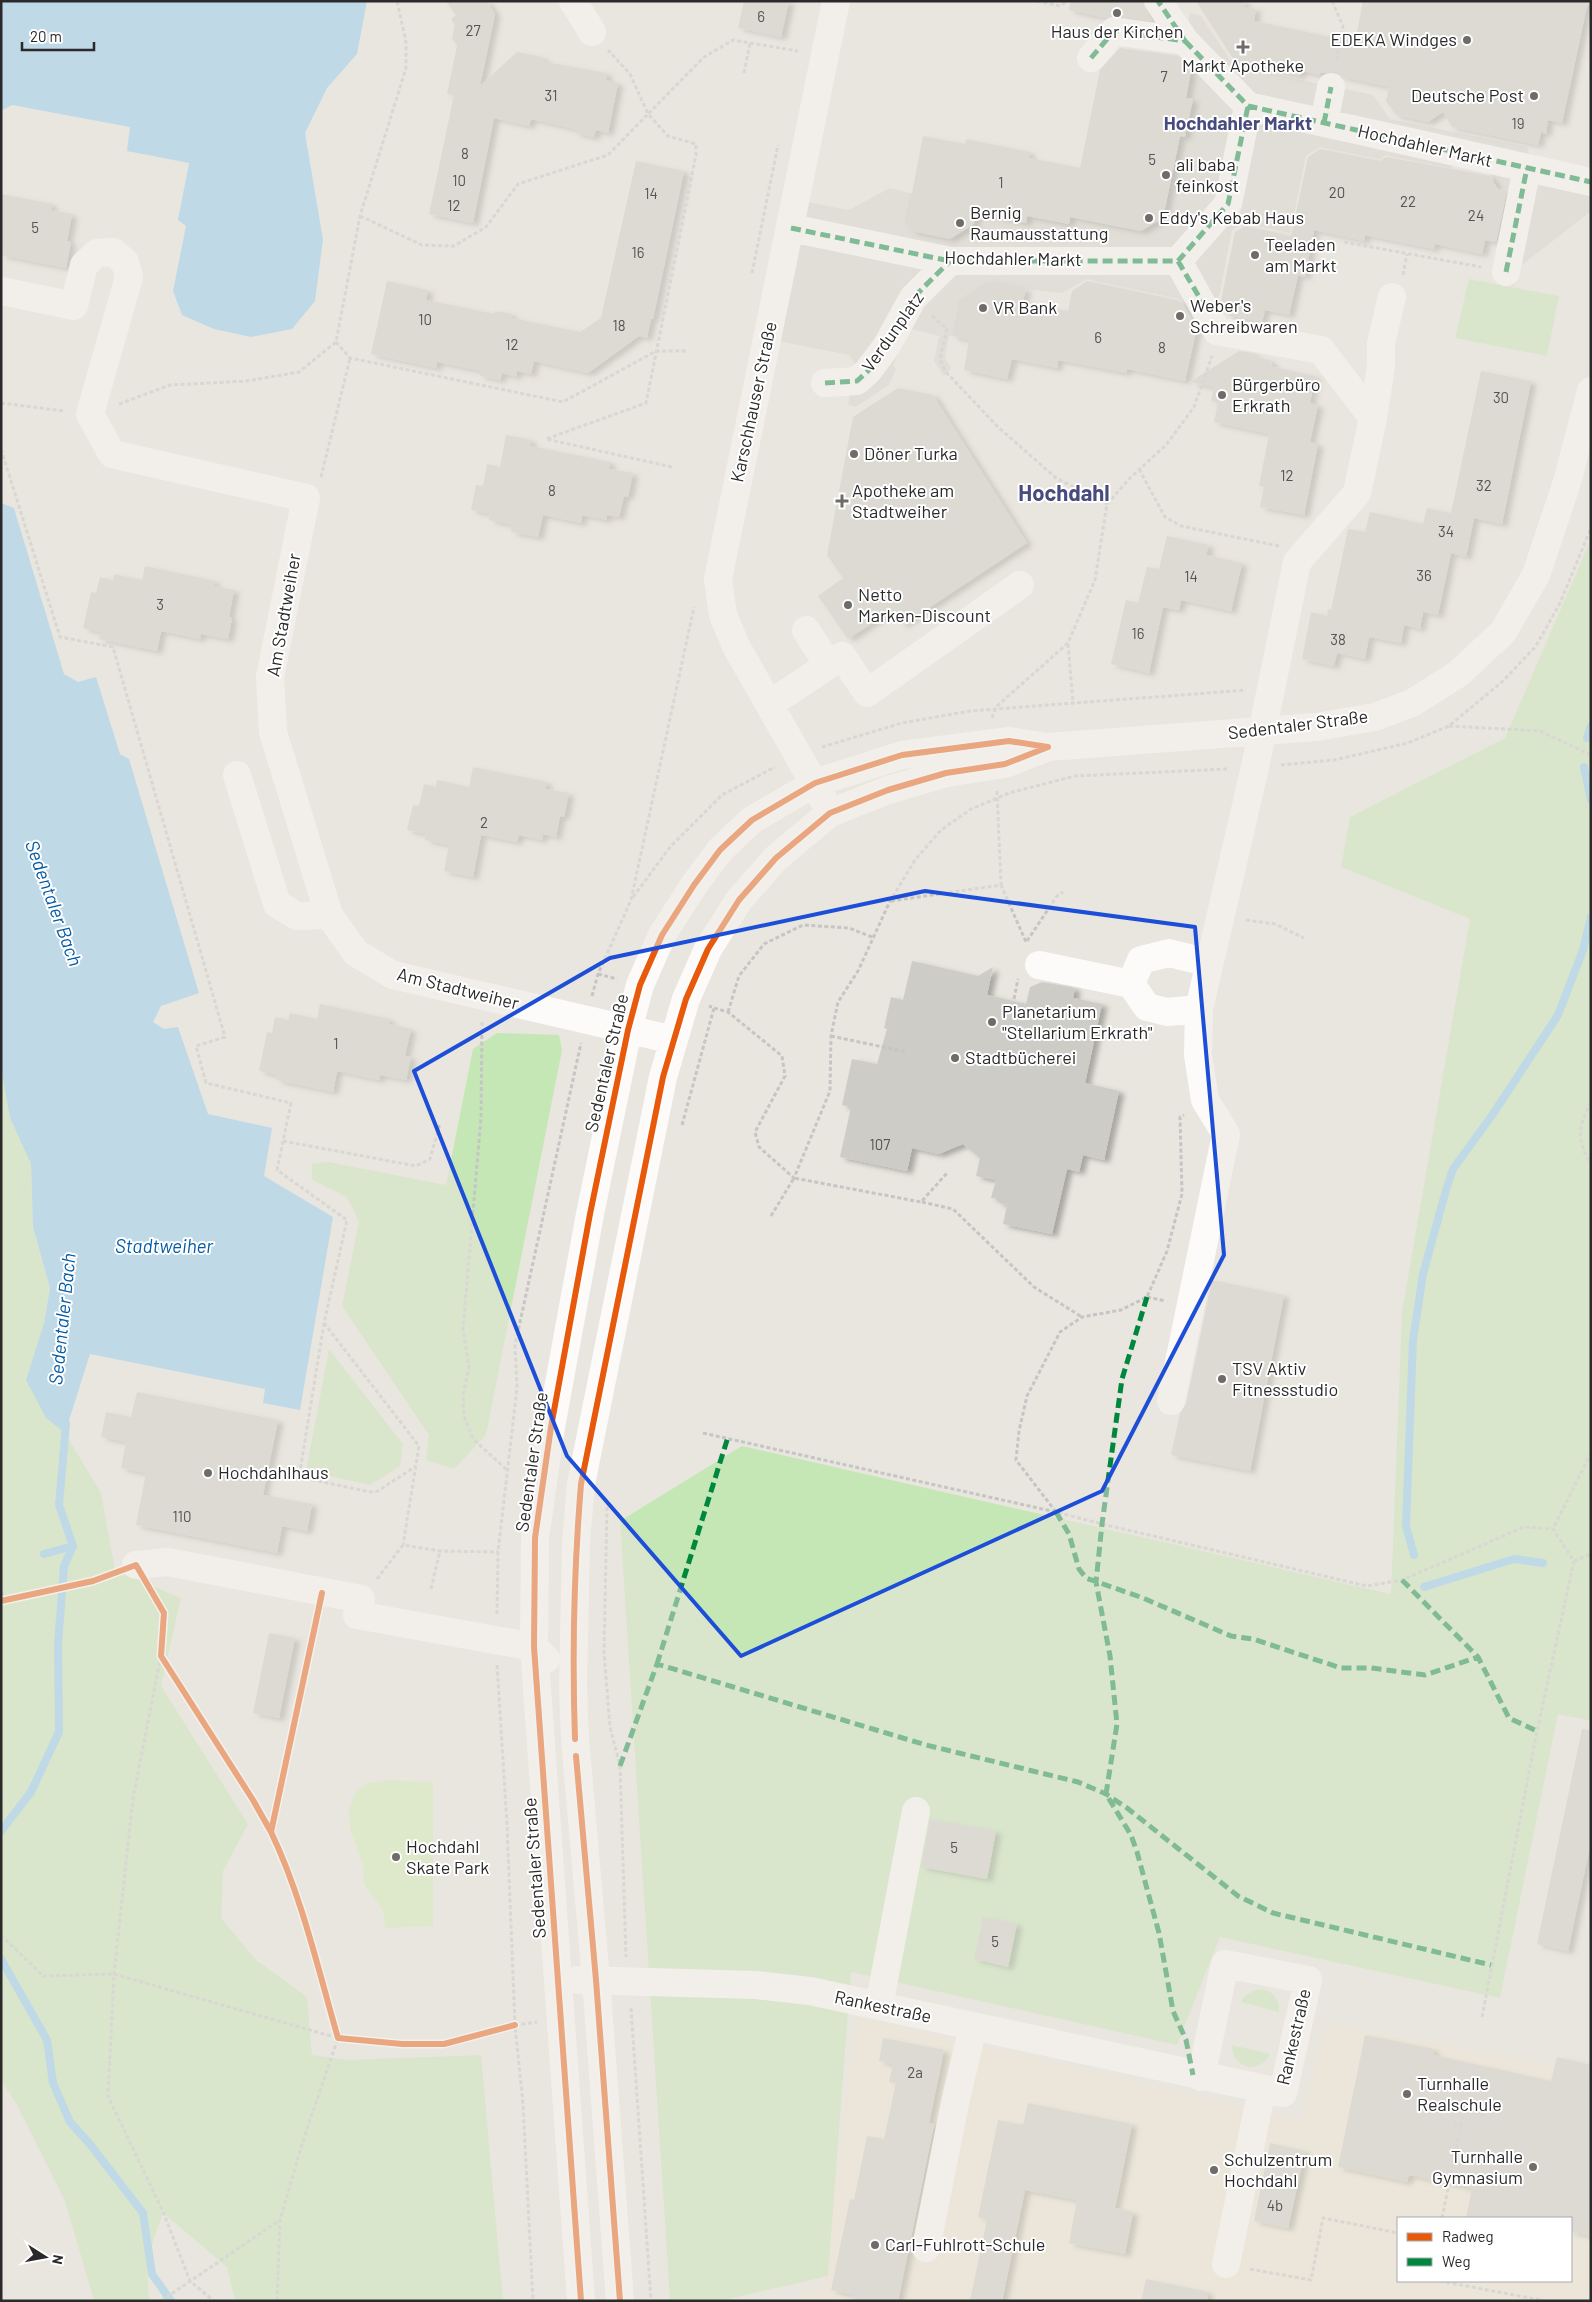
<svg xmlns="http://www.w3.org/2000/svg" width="1592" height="2302" font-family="Barlow,sans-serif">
	<defs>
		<filter id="shadow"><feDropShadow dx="5.5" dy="3" stdDeviation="2.5" flood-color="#0004"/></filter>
	</defs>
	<rect width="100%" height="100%" fill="#e9e6df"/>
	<path fill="#ede7d3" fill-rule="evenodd" d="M856,2017l447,104 23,-98 265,50v228h-809l41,-13zM1398,2218h173v63h-173z"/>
	<path fill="#c5e7b6" d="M1469,279l90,17 -12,60 -92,-18z
		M1591,539v1182l-33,-7 -58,284 -280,-61 -43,108 -326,-73 -23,304 -108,25h-50l-50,-780 122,-75 649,148 11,-282 68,-393 -129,-52 9,-50 155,-79z
		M497,1033l62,2 3,15 -76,385 -32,34 -28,-9 3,-25 -87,-129 17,-84 -12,-25 -35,-17v-16l16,-2 118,23 27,-136z
		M1,1068l9,50 21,46 2,63 17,61 -6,35 2,95 19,15 36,60 14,77 66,28 -20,88 87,138 -25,47 -2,47 35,42 51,37 5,58 36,5 133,-5 22,246h-268l-8,-34 -64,-54 -16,46 2,42h-55l-29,-100 -48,-96 -16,-25z
		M329,1349l74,95 -3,22 -30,19 -64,-14z
		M1259,1989c13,1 21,9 20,23l-38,-10 4,-7z
		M1232,2045l38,9c-4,9 -11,13 -22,13 -11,-4 -16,-10 -16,-22z"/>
	<path fill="#d0ecb2" d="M390,1780l43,2v144l-48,2 -2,-18 -19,-26 -1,-19 -13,-37 -1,-20 7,-16 12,-9z"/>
	<path fill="#d7d4ce" d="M1190,13l11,3 33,50 139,29 17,24 137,28 4,13 60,11v40l-73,57 -4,18 -15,-2 19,-92 -25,-6 1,-6 -6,-10 -32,-6 -6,4 -64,-13 -6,4 -60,-12 -14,9 -16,77 -45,-10 -13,7 -14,71 -10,11 -16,3 -11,-16 -94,-20 -25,14 -47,-5 -63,48h-3l-4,22 6,10 -7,8 -10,-15 5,-25 -28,-7 -18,36 3,4 -7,16 -33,22 -8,-2 7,-41 -6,-9 -71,-14 29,-139 42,8 41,-22 20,5 -6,26 8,12 38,8 24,-15 3,-11 49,9 1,-6 42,8 1,-7 71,14 22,-13 17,-82 12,-37 -6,-1 8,-40 -12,-2z"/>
	<path fill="#8dcbf0" d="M1,1h366l-10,53 -30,34 -22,45 18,107 -8,61 -23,28 -41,8 -37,-8 -32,-14 -9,-24 13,-65 -8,-6 11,-57 -62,-12 3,-24 -118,-22 -11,6z
		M1,503l13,5 50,166 14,8 18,-5 24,77 9,5 70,234 -38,13 -8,16 11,7 14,-2 30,87 64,14 -8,48 69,41 -33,193 -37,-7 2,-14 -175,-35 -25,79 -19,-15 -20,-38 18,-57 6,-35 -17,-61 -2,-63 -21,-46 -9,-50z"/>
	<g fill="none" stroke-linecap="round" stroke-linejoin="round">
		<path stroke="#8dcbf0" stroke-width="8" d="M1587,738l4,-12
			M1584,767l7,33
			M44,1554l29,-8
			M1414,1555l-8,-29 7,-186 10,-66 23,-84 7,-21 40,-55 65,-99 25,-65 8,-33
			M1424,1587l90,-28 29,4
			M1,1831l30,-39 28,-60 -1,-88 6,-78 9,-20 -14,-41 7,-81
			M1,1959l46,81 6,43 17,39 19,21 54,70 9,61 19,27"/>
	</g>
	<path fill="#ceccc7" filter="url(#shadow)" d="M446,1h41l8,13 -15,72 37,-34 25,5 3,5 62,11 -1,7 12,3 -10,50 -12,-3 -2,7 -19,-4v-4l-44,-10 -2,7 -35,-8 -21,105 -44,-9 25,-119 -7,-1 10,-48 -5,-8 3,-13 -4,-6 5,-4z
		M744,1h45l-8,36 -43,-9z
		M1070,1h73l9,20 -36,-5 -10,2 -37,-8z
		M1196,1h49l-1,6 12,2 -2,12 101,21 8,-41h225l-26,122 -14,-3 -2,14 -5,-2 -3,13 -86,-18 -9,-15 -15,10 -32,-7 -10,-14 3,-14 -46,-10 -9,-5 -14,1v2l-18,-4 -2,5 -64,-13z
		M1120,48l58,8 13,14 -5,28 7,1 -8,38 -5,-1 -17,82 -22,13 -71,-14 -1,7 -42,-8 -1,7 -49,-10 -3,11 -24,15 -38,-8 -8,-11 6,-27h2l11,-57 42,8 1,-5 64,13 -1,6 51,10 20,-98z
		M1320,149l60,12 6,-4 104,19 8,13 9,1 -11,52 -11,-2 -3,14 -47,-10 -1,5 -69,-14 -1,6 -50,-11 -9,47 -7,-2 -9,40 -24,-5 -3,12 -34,-7 -7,-14 14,-69 10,-6 46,10 17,-79z
		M636,161l48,10 -31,148h-2l-4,19 -8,-2 -51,37 -54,-12 -3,13 -14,-3 -1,6 -14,-4 -2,7 -20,-4 1,-5 -44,-9 -1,6 -65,-14 16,-73 41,9 -2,10 68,14 1,-3 17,3v4l68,14 21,-14z
		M1,194l51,10 -1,6 21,4 -5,27 4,1 -5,26 -65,-13z
		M988,281l38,8 -4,16 46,6 4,-20 15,-10 93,20 17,26 -12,54 -58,-12 -1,4 -68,-13 -1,8 -45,-9 -5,20 -43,-9 5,-30 -17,-4 7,-36z
		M1239,351l16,3 -1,3 16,3 3,7 42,9 -5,27 8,2 -8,37 8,2 -14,71 -44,-8 4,-20 -5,-1 10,-52 -55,-12 4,-19 -7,-2 3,-14 -24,-5z
		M1481,371l50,10 -29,143 -28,-6 -8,39 -15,-4 -13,62 -15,-3 -3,17 -16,-4 -3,18 -32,-6 -4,22 -28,-6 -3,13 -32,-7 9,-47 16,4 1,-7 3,1 17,-81 17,3 5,-20 53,12 4,-16 24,5z
		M898,388l35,7 94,148 -124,82 -11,-15 -44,29 -30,-43 25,-18 -16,-23 26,-138z
		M506,435l25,5 -1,6 80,16 -1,7 24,4 -5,24 -4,-1 -5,21 -12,-2 -1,5 -24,-5 -1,8 -38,-8 -5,22 -27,-5 1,-7 -23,-5 1,-6 -19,-4 5,-25 7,1 4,-22 13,3z
		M1167,536l42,9 -3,10 36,8 -11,48 -50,-11 -2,10 -16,-3 -14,66 -38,-9 15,-64 12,3 9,-36 12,2z
		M145,566l70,15 -1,5 20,4 -5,27 3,1 -4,21 -27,-5 -1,5 -39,-8 -4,20 -58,-12 2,-7 -18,-4 8,-36 5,1 4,-16 13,3 1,-6 28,6z
		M473,767l74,15 -2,7 24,4 -5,24 -4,-1 -4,21 -13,-3 -1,6 -23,-5 -2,7 -36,-7 -8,42 -29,-6 5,-26 -24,-5 1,-6 -19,-4 6,-25 6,1 5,-22 12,3 1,-7 32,7z
		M912,961l66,15 15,-9 -6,28 39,9 4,-17 12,-5 33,6 -2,10 29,6 -17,79 34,8 -15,69 -21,-5 -4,17 -12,-3 -15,65 -49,-10 4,-19 -8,-2v-4l-8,-1 5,-18 -20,-4 4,-18 -17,-14 -24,10 -27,-6 -5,23 -67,-14 11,-50 -9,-2 10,-46 25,5 10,-35 -3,-1 7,-31 12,3z
		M320,1004l70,15 -1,5 22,5 -6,27 6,1 -5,23 -26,-5 -1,5 -42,-9 -4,21 -57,-12 2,-5 -19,-4 8,-39 5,1 3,-16 13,3 2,-7 27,6z
		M1212,1280l72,15 -34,176 -79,-16 9,-42 6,-9z
		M137,1392l141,28 -15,75 49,9 -5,27 -25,-5 -5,27 -141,-28 10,-52 -25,-5 5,-26 -25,-5 5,-25 25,5z
		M269,1633l26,5 -16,80 -26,-5z
		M1582,1729l9,1v111l-23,110 -31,-7z
		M930,1819l66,12 -9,48 -66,-12z
		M983,1917l34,7 -9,43 -34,-8z
		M1365,2035l69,14 -1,6 118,26 6,-24 34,8v171l-20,-4v-14h-105l6,-30 -63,-13 -2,7 -69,-15z
		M883,2038l61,12 -15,73 5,1 -36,177h-45l1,-6 -23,-5 19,-91 4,1 13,-64 17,3 12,-56 -7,-1 4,-18 -14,-3z
		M1028,2103l104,21 -17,84 18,4 -8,42 -56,-11 8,-43 -52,-10 -23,111h-32l17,-82 -9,-2 20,-97 25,5z
		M1270,2143l35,8 -17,77 -34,-7z
		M1146,2279l62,13 -1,9h-66z"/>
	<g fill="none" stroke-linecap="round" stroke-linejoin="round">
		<path stroke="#c6c5c5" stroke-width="3" stroke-dasharray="4 2.5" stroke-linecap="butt" d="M1037,1l23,5 7,-5
			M1332,1l11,25 -7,37
			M744,73l6,-30
			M360,216l62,29 32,1 32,-19 32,-43 90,-29 40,-41 -18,-40 -22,-24
			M1344,242l137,25
			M752,273l26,-128
			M1403,275l4,-21
			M932,316l15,13 -7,30 6,13 51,54 59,52 51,26
			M336,342l14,16 213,44 93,-51h32
			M1,403l64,8
			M119,404l51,-19 77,-4 52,-9 37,-30 24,-126 46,-148v-26l-9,-41
			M1,449l59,188 53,10 112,390 -29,9 10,37 85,20 -14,67 70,50 -23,103 95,123 -16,99
			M672,467l-126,-28 100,-36 50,-248v-11l-28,-8 -20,-22 56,-57 29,-17 65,11
			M1139,469l26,48 16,9 98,20
			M321,477l29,-119
			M1068,644l5,59
			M992,718l4,-11 72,-64 27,-63 12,-76 24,-27 35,-32 28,-38 18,-51
			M1449,726l91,5 51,24
			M822,747l80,-24 68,-12 276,-21
			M1281,765l53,-5 74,-17 41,-17 54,-45 33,-35 24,-43 31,-75
			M997,791l4,94
			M633,897l38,-51 51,-51 53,-28
			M891,901l110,-16 25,57
			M1246,920l29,4 29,14
			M1027,941l30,-45 6,-4
			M598,974l19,5
			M592,996l6,-22 33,-74 63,-293
			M1014,999l4,-20
			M714,1008l14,4 54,44 3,20 -30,56 4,15 35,31 36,-87 1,-55 7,-34 20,-31 32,-70 25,-41 26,-30 30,-21 38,-16 66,-17 152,-7
			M728,1012l11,-36 25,-32 39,-19 46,3 23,9
			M482,1022l-1,96 -18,211 6,38 -6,28 1,21 9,23 34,31
			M831,1036l76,16
			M1591,1102c-14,26 -14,38 0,63
			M682,1125l32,-117 -5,-2
			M283,1141l133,25 14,-7 10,-36
			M922,1202l31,7 81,78 48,30
			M771,1216l23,-38 127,24 27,-30
			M1147,1297l19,4
			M324,1323l-25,154 71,15 8,-1 38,-25
			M703,1433l353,79 46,12 265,62 35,-6 122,-53 29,2
			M607,1507l-3,146 6,74 10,39 6,191
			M1056,1512l-40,-52 3,-29 8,-35 33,-64 22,-15 39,-7 26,-13 20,-46 15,-57 -2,-77 4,-2
			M1574,1561l17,-7
			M377,1579l26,-34 37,6 58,1
			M431,1589l9,-38
			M1,1592l6,7
			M497,1614l1,-62 19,-164 -2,-43 66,-302
			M161,1656l-28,142 -19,176 -6,122 56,118 26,67 24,20
			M497,1665l10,159 8,201 8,79 10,197
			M1,1935l42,41 71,-2 224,64 -36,106 -22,76 -3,81
			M631,2008l20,293
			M1482,2017l55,-286 37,-170 -21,-32 38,-76
			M515,2025l22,-3
			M1461,2126l3,-15 23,5
			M1442,2218l19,-92 -7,-1
			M1250,2269l61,11 12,-62 75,15
			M1440,2281l106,20
			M161,2301l119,-81"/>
		<path stroke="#fcfbfa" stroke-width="28" d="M573,1l19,31
			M1185,41l63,65 343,76
			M1091,58l23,-27 71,10 -27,-40
			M1324,123l7,-36
			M791,228l159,33h228l50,-57 20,-98
			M1506,272l21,-104
			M1,291l73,15 10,-41 13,-12 16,-1 12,10 4,15 -39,137 22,40 194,44 -36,179 3,55 56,183 27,38 37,22 281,65
			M825,383l32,-2 11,-10 18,-24 27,-49 37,-37
			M1373,418l8,-52v-23l11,-46
			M806,630l22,35
			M770,704l72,-48 25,37 153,-108
			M237,775l40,129 20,12 32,-1
			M823,799l-87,-153 -13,-31 -5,-36 118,-578
			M1039,965l92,19
			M1199,1009l-32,3 -20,-5 -16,-23 10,-24 28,-7 40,10
			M1171,1401l55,-267 -21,-34 -7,-45 1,-46 56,-242 42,-205 60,-69 16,-75 -52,-68 -104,-19 -39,-70
			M136,1565l32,-3 193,37 -4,16 177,32 12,12
			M577,1980l179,5 54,6 473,102 25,-113 -83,-16 -24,113
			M879,2006l37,-195
			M926,2248l29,-145 18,-76
			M1226,2264l36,-175
			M581,2301l-47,-654 1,-109 16,-111 39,-213 38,-184 12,-45 22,-50 32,-50 26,-35 32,-30 63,-37 87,-28 107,-14 39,6 268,-20 59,-10 37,-14 46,-29 45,-42 33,-57 31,-93 24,-91
			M620,2301l-24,-321 -21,-241 -2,-52 3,-145 5,-58 82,-407 23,-78 22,-50 31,-49 37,-42 54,-45 58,-23 58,-17 59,-9 41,-16"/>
		<path stroke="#00873e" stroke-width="5" stroke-dasharray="10 5" stroke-linecap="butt" d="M1185,41l63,65 343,76
			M1091,58l23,-27 71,10 -27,-40
			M1324,123l7,-36
			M791,228l159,33h228l50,-57 20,-98
			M1178,261l30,51
			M1506,272l21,-104
			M825,383l32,-2 11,-10 18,-24 27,-49 37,-37
			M1147,1297l-25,82 -20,145 -6,58 14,74 7,68 -11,70 25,41 6,17 22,81 14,78 13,29 7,35
			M1056,1512l13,22 10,35 7,9 57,20 88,38 22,3 88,29h30l54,7 53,-18
			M1402,1580l76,77 31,61 28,13
			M657,1664l71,-227
			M620,1766l37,-102 269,81 152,37 28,12 21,14 111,88 35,17 218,52"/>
		<defs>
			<path id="cycleway" d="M322,1593l-51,239c31,65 47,137 67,206l64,6h42l71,-19
				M1,1601l92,-20 43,-16 28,48 -3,43 92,144 18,32
				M575,1739c-3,-85 -1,-170 6,-255l82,-407 23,-78 22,-50 31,-49 37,-42 54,-45 58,-23 58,-17 59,-9 43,-17
				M576,1756l20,224 24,321
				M581,2301l-47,-654 1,-109 16,-111 39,-213 38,-184 12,-45 22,-50 32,-50 26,-35 32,-30 63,-37 87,-28 107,-14 39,6"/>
		</defs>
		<use href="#cycleway" stroke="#fff" stroke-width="9"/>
		<use href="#cycleway" stroke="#e8590c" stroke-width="6"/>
	</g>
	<path d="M0 0H1592V2302H0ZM925,891l270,36 29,328 -122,236 -361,165 -174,-200 -153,-385 196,-113z" fill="#e9e6df" fill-opacity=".55" fill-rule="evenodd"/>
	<path fill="none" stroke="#1d4ed8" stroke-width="4" stroke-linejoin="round" d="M925,891l270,36 29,328 -122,236 -361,165 -174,-200 -153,-385 196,-113z"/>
	<g fill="#6d6c69" stroke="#fff" stroke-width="2">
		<circle cx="1117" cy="13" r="5"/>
		<circle cx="1467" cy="40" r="5"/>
		<path d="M1240.5 39.5h5v5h5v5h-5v5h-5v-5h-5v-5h5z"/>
		<circle cx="1534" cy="96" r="5"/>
		<circle cx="1166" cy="175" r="5"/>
		<circle cx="1149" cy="218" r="5"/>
		<circle cx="960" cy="223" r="5"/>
		<circle cx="1255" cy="255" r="5"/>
		<circle cx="983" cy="308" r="5"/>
		<circle cx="1180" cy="316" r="5"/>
		<circle cx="1222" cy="395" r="5"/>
		<circle cx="854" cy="454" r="5"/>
		<path d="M839.5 493.5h5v5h5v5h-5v5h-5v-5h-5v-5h5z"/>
		<circle cx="848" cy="605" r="5"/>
		<circle cx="992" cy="1022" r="5"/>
		<circle cx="955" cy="1058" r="5"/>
		<circle cx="1222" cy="1379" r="5"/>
		<circle cx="208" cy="1473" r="5"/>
		<circle cx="396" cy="1857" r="5"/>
		<circle cx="1407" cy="2094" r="5"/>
		<circle cx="1533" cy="2167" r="5"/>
		<circle cx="1214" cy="2170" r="5"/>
		<circle cx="875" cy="2245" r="5"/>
	</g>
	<g text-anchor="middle" stroke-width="4" stroke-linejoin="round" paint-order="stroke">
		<g font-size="15" fill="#555453">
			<text x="761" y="22">6</text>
			<text x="473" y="36">27</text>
			<text x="1164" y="82">7</text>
			<text x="551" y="101">31</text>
			<text x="1518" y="129">19</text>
			<text x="465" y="159">8</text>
			<text x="1152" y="165">5</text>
			<text x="459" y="186">10</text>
			<text x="1001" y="188">1</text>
			<text x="1337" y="198">20</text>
			<text x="651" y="199">14</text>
			<text x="1408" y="207">22</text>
			<text x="454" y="211">12</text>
			<text x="1476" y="221">24</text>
			<text x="35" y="233">5</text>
			<text x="638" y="258">16</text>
			<text x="425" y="325">10</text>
			<text x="619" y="331">18</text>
			<text x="1098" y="343">6</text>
			<text x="512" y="350">12</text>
			<text x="1162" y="353">8</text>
			<text x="1501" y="403">30</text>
			<text x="1287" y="481">12</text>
			<text x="1484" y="491">32</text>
			<text x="552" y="496">8</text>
			<text x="1446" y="537">34</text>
			<text x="1424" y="581">36</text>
			<text x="1191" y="582">14</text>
			<text x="160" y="610">3</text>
			<text x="1138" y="639">16</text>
			<text x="1338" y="645">38</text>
			<text x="484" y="828">2</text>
			<text x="336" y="1049">1</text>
			<text x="880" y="1150">107</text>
			<text x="182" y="1522">110</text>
			<text x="954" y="1853">5</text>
			<text x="995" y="1947">5</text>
			<text x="915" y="2078">2a</text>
			<text x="1275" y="2211">4b</text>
		</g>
		<g font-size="18" fill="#2a2a2a" stroke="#fff" text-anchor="start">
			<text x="1117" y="38" text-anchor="middle">Haus der Kirchen</text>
			<text x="1457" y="46" text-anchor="end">EDEKA Windges</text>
			<text x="1243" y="72" text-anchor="middle">Markt Apotheke</text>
			<text x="1524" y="102" text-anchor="end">Deutsche Post</text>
			<text x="1176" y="171">ali baba<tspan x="1176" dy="21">feinkost</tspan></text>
			<text x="970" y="219">Bernig<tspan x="970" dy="21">Raumausstattung</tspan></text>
			<text x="1159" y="224">Eddy's Kebab Haus</text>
			<text x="1265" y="251">Teeladen<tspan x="1265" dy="21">am Markt</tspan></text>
			<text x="1190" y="312">Weber's<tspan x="1190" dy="21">Schreibwaren</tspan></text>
			<text x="993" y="314">VR Bank</text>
			<text x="1232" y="391">Bürgerbüro<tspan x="1232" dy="21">Erkrath</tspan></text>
			<text x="864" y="460">Döner Turka</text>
			<text x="852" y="497">Apotheke am<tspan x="852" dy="21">Stadtweiher</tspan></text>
			<text x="858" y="601">Netto<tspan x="858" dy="21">Marken-Discount</tspan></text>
			<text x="1002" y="1018">Planetarium<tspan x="1002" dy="21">"Stellarium Erkrath"</tspan></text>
			<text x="965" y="1064">Stadtbücherei</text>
			<text x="1232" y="1375">TSV Aktiv<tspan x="1232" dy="21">Fitnessstudio</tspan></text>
			<text x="218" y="1479">Hochdahlhaus</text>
			<text x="406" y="1853">Hochdahl<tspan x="406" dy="21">Skate Park</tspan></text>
			<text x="1417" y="2090">Turnhalle<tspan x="1417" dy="21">Realschule</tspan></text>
			<text x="1523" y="2163" text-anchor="end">Turnhalle<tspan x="1523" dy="21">Gymnasium</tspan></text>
			<text x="1224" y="2166">Schulzentrum<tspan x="1224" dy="21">Hochdahl</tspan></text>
			<text x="885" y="2251">Carl-Fuhlrott-Schule</text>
		</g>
		<g font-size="18" fill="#2a2a2a" stroke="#fff">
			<text transform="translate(1425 146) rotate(13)" y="6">Hochdahler Markt</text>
			<text transform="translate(1013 259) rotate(1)" y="6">Hochdahler Markt</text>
			<text transform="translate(893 332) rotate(-55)" y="6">Verdunplatz</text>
			<text transform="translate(754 402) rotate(-78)" y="6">Karschhauser Straße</text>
			<text transform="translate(284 615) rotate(-80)" y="6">Am Stadtweiher</text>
			<text transform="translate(1298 725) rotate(-7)" y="6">Sedentaler Straße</text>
			<text transform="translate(458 989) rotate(14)" y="6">Am Stadtweiher</text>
			<text transform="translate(607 1063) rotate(-77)" y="6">Sedentaler Straße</text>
			<text transform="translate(532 1462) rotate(-82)" y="6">Sedentaler Straße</text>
			<text transform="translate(535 1868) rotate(-94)" y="6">Sedentaler Straße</text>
			<text transform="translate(883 2007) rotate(12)" y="6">Rankestraße</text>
			<text transform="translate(1294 2037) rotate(-77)" y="6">Rankestraße</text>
		</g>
		<g font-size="19" font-weight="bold" fill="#474b7e" stroke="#fff">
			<text x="1238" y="130">Hochdahler Markt</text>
		</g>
		<g font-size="19" font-style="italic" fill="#045ba4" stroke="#fff">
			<text transform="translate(54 903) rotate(70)" y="7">Sedentaler Bach</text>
			<text x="164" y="1253">Stadtweiher</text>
			<text transform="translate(62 1319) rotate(-84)" y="7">Sedentaler Bach</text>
		</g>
		<g font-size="22" font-weight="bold" fill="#474b7e" stroke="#fff">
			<text x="1064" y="501">Hochdahl</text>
		</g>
	</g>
	<rect width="1592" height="2302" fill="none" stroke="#2a2a2a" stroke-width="5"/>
	<rect x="1397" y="2217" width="175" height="65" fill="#ffffff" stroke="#aaaaaa"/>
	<rect x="1407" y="2233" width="25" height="8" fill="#e8590c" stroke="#aaaaaa"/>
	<text x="1442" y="2242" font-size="15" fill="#2a2a2a">Radweg</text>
	<rect x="1407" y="2258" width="25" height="8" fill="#00873e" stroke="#aaaaaa"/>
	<text x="1442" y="2267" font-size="15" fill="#2a2a2a">Weg</text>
	<g transform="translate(45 2257) rotate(101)" stroke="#ffffff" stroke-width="4" paint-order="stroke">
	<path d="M0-4L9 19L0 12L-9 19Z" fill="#2a2a2a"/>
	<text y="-8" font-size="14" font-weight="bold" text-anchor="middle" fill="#2a2a2a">N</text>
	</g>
	<path d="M22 42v8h72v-8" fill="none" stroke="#2a2a2a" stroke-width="2.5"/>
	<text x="30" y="42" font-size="15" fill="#2a2a2a" stroke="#ffffff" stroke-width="4" paint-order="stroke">20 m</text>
</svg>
